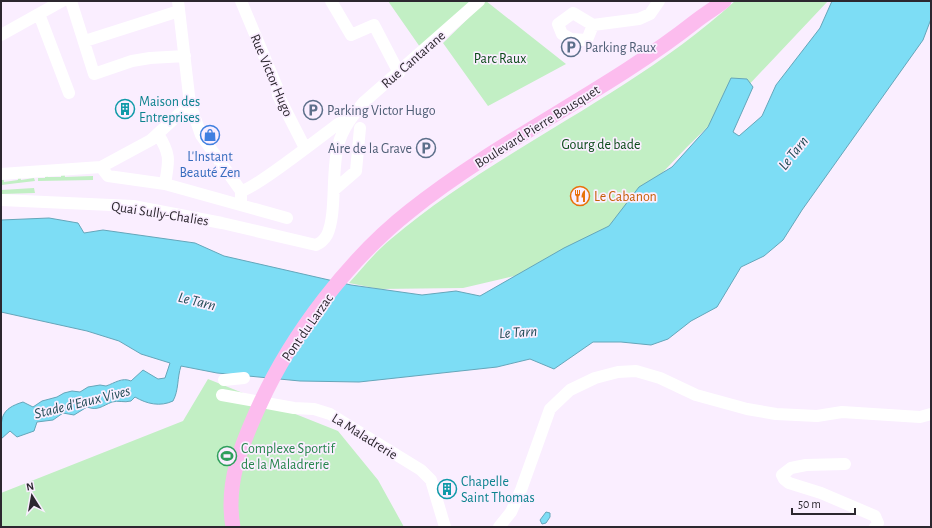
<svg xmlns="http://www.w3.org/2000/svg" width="932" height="528" font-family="'Alegreya Sans',sans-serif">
	<rect width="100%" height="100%" fill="#faeeff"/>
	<path fill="#c2efc4" d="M388,1h82v1l-50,45z
		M486,1l80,63 -78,42 -45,-63z
		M735,1h93l-100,106 -41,40 -84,88 -71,37 -69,16 -84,1 -30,-6c13,-14 26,-31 42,-44 106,-90 240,-143 344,-238z
		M45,171h2l1,6h13v-6h3l1,6 28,-1v4l-55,1v-3h7z
		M17,174h3l1,6 13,-2 1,3 -34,4 2,-10 1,7 14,-2z
		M34,188l1,5 -34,1v-4z
		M208,379l130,52 40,49 26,47h-403v-34l182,-72z"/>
	<path fill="#7dddf5" stroke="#65a6ba" d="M832,1h99v18l-8,21 -121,170 -19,30 -19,16 -23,11 -24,40 -26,14 -23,18 -17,6 -30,-3h-28l-39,27 -24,-10 -33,8 -138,15 -59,-1 -83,-8 -36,-7c-4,12 -2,24 -8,35 -13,6 -26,3 -38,-4l-4,4c-7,2 -13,-1 -19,1 -10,4 -14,9 -25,5l-13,8 -11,-2 -10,7 -16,2 -3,9 -17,6 -7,-6 -9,8c0,-21 -1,-30 22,-37l10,5 9,-6 15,-4 7,-4 8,-2 8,1 8,-5 12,-2 6,1c9,-3 16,-9 25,-5l12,-11 15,9 7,-1 5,-15 -29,-9 -22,-13 -32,-10 -86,-19v-92l48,-2 29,5 6,10 19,-3 92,13 29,13 127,29 71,10 34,-4 24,5 84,-48 45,-22 30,-39 33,-20 36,-40 23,-49 16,1 6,8 -20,45 6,4 23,-20 14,-31 44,-57z
		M546,512l4,1v4l-4,6 -4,1 -2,-4z"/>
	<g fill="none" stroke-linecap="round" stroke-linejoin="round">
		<path stroke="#fff" stroke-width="12" d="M71,1l23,73 38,-13 18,-3 35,-2
			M178,1l12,103 11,31 40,56v13
			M241,1l36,86 1,8 27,53
			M331,1l20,34 23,-10 25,48
			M39,14l30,79
			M593,25l-6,15 -16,-1 -9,-5 -4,-10 15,-11 20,12 46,-6 11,-5 9,-13
			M1,35l61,-34
			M85,41l94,-30
			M190,104l-39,36 -50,27 7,9 57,8 122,34
			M158,134c13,21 11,26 7,50
			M1,174l100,-7
			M334,190l22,-19 4,-43
			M241,191c12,-1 82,-56 97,-67l11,-5
			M1,200l132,6 89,17 94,22c5,-2 8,-5 11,-10 10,-21 4,-63 11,-89 4,-17 15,-31 26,-44l115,-101
			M224,380l20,-2
			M222,395l72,13 20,1 16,5 91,56 10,10 14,47
			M845,464l-39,1 -15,3 -9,7 2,4 5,4 32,10 54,23 3,7 -3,4
			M499,527l12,-15 10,-22 29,-81 20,-19 25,-12 23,-6 18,-1 24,7 36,17 51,14 29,5 41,2 25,-4 78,5 11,-3"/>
		<path stroke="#fcbcee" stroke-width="15" d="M233,527c-8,-44 9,-84 27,-123 32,-70 89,-145 150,-193 90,-72 196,-119 286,-190 9,-7 19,-13 28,-20"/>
	</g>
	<defs>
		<symbol id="parking-ring" viewBox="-11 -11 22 22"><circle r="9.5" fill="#faeeff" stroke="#5c6f8a" stroke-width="1.5"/><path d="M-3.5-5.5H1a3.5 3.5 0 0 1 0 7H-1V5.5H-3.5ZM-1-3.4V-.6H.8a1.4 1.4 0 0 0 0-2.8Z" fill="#5c6f8a"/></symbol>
		<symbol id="building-ring" viewBox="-11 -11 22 22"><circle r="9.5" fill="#faeeff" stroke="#0f9aa8" stroke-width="1.5"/><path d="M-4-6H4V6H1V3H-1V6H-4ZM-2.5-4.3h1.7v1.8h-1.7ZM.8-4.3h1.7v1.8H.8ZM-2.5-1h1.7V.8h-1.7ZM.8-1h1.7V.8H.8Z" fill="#0f9aa8"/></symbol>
		<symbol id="shop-ring" viewBox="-11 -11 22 22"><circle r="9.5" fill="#faeeff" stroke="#3f7fe0" stroke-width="1.5"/><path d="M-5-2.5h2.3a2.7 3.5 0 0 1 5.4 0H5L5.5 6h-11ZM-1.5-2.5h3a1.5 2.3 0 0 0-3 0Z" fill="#3f7fe0"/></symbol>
		<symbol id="restaurant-ring" viewBox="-11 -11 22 22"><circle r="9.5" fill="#faeeff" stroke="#e8710a" stroke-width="1.5"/><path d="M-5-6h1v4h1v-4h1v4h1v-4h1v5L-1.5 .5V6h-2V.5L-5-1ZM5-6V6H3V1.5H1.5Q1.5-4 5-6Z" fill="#e8710a"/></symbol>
		<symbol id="stadium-ring" viewBox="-11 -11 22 22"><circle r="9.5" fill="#faeeff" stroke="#2e9e5b" stroke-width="1.5"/><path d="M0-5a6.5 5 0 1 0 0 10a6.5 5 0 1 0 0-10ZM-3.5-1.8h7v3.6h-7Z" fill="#2e9e5b"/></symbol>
	</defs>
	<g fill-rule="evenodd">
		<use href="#parking-ring" x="560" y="36" width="22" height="22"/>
		<use href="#building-ring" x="114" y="98" width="22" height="22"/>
		<use href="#parking-ring" x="302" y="99" width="22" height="22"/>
		<use href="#shop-ring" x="199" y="124" width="22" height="22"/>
		<use href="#parking-ring" x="415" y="137" width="22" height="22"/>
		<use href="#restaurant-ring" x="569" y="185" width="22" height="22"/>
		<use href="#stadium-ring" x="216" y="445" width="22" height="22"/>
		<use href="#building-ring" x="436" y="478" width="22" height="22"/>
	</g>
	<g text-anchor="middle" stroke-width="3.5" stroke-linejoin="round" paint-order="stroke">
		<g font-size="14" fill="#4e5e75" stroke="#faeeff" text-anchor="start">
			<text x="585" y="52">Parking Raux</text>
			<text x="327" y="115">Parking Victor Hugo</text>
			<text x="412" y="153" text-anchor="end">Aire de la Grave</text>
		</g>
		<g font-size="14" fill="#0a4a18" stroke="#faeeff">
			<text x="500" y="63">Parc Raux</text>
			<text x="601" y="149">Gourg de bade</text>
		</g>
		<g font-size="14" fill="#2c272f" stroke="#faeeff">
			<text transform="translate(413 59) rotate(-41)" y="5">Rue Cantarane</text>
			<text transform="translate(272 75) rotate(67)" y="5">Rue Victor Hugo</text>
			<text transform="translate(537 126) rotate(-32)" y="5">Boulevard Pierre Bousquet</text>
			<text transform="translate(160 213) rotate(9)" y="5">Quai Sully-Chalies</text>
			<text transform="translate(307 327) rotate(-55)" y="5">Pont du Larzac</text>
			<text transform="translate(365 436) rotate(32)" y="5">La Maladrerie</text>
		</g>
		<g font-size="14" fill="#0d838f" stroke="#faeeff" text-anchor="start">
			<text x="139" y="106">Maison des<tspan x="139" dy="16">Entreprises</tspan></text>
			<text x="461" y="486">Chapelle<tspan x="461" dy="16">Saint Thomas</tspan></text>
		</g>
		<g font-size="14" fill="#366cbe" stroke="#faeeff">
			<text x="210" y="161">L'Instant<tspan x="210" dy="16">Beauté Zen</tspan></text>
		</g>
		<g font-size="14" fill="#c56008" stroke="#faeeff" text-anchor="start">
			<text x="594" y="201">Le Cabanon</text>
		</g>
		<g font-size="14" fill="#27864d" stroke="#faeeff" text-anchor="start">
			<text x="241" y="453">Complexe Sportif<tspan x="241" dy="16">de la Maladrerie</tspan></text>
		</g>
		<g font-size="15" font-style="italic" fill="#214c56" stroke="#faeeff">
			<text transform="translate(793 153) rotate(-52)" y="5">Le Tarn</text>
			<text transform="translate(197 301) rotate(14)" y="5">Le Tarn</text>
			<text transform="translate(518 332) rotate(-4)" y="5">Le Tarn</text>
			<text transform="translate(82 402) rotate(-14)" y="5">Stade d'Eaux Vives</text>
		</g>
	</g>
	<rect width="932" height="528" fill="none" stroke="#2c272f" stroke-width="4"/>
	<g transform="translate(32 496) rotate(349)" stroke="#faeeff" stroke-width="3" paint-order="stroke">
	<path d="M0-3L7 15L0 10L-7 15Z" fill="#2c272f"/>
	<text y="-6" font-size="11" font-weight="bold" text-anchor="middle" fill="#2c272f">N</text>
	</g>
	<path d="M792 508v6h63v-6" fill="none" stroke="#2c272f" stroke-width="2"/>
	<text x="798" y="508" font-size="12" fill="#2c272f" stroke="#faeeff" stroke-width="3" paint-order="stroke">50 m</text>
</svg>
